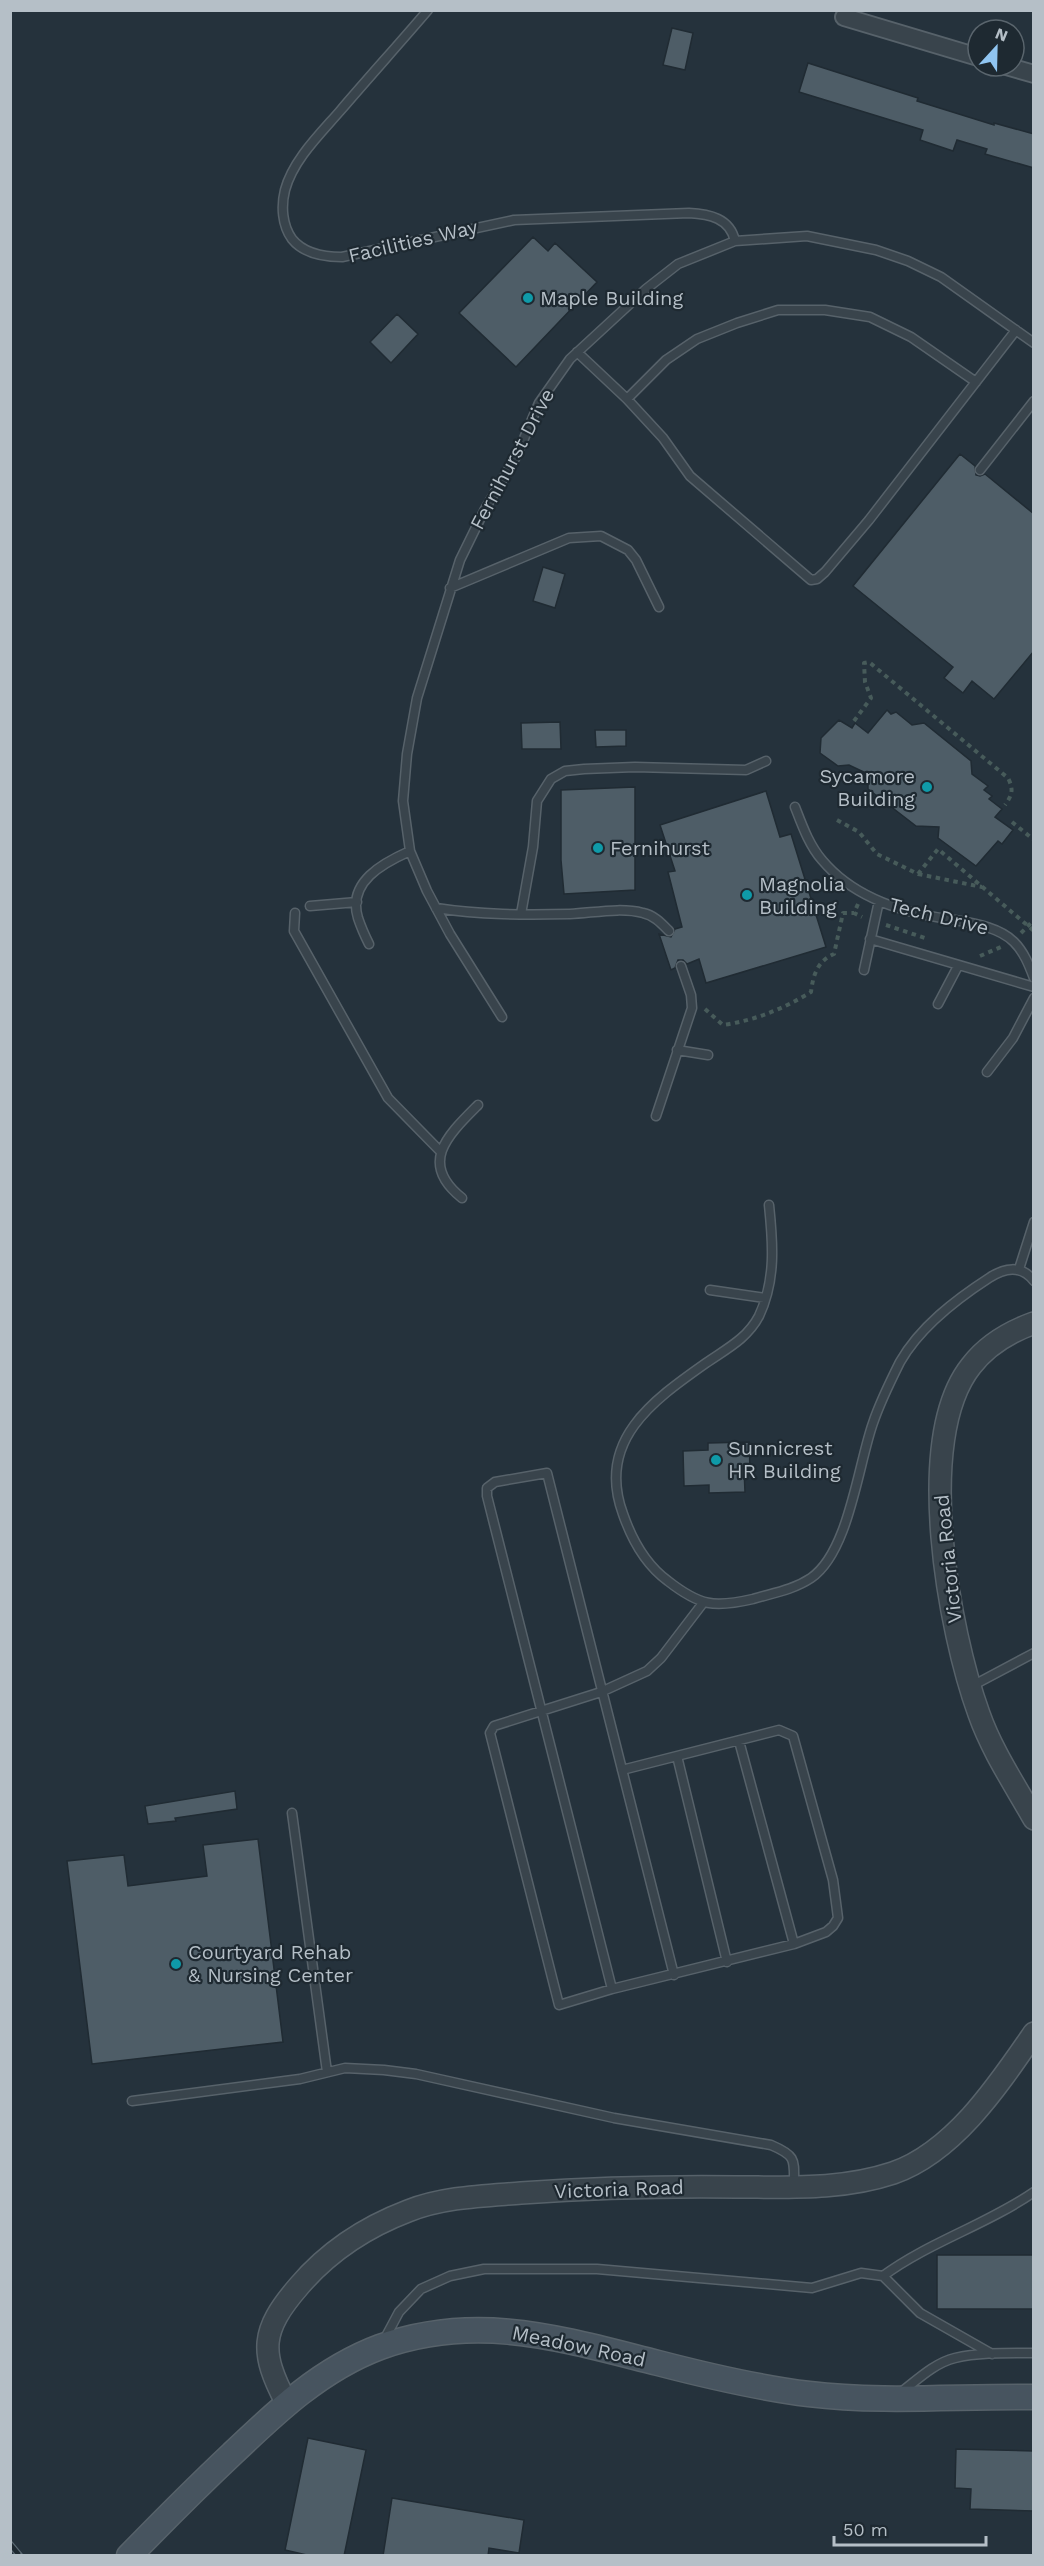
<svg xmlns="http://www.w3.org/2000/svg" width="1044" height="2566" font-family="'Work Sans',sans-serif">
	<rect width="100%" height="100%" fill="#25323c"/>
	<path fill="#4e5d67" stroke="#202b33" stroke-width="1.5" d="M672,28l21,5 -8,37 -22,-5z
		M808,63l110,35 -1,3 77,24v-2l40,11v34l-49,-14 2,-5 -30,-9 -4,11 -33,-11 3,-10 -124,-38z
		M533,237l15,14 7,-8 42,39 -81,85 -57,-54z
		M397,314l21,20 -27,29 -21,-21z
		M960,454l15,12 1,9 4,1 5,-2 49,40v137l-40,48 -22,-18 -9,12 -19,-15 9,-11 -100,-81z
		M543,567l22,7 -10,34 -22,-7z
		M887,710l4,4 5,-2 16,13 12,-2 47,38 1,13 16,12 -4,4 8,6 -3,3 13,10 -7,8 18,13 -11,14 -4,-3 -22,25 -38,-28 1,-11 -23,-1 -48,-37v-15l-19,-9 -11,1 -18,-13 1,-15 18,-18 13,8 3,-5 13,10z
		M560,722l1,27h-39l-1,-26z
		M595,730h31v16l-30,1z
		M635,787v103l-71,4 -3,-34v-70z
		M766,791l14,46 11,-3 35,113 -120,36 -7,-24 -12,5 -4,-4h-5l-3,8 -4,2 -12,-36 12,3 4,-8 7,-2 -14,-55 7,-1 -15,-46z
		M749,1442l1,27h-6l1,23 -36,1v-8l-25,1 -1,-35 25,-1v-7z
		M235,1791l2,18 -62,9 1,3 -28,3 -3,-18z
		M258,1839l25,203 -191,22 -25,-203 57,-6 4,31 79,-10 -4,-31z
		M937,2255h97v54h-97z
		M308,2438l58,12 -22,106h-33l-26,-6z
		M956,2449l78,2v60l-64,-2 1,-20 -16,-1z
		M392,2498l132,22 -5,33 -30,-5 -1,8h-105z"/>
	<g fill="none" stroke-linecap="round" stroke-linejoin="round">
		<defs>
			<path id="service" d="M428,10c-29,34 -59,67 -88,101 -20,23 -47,49 -55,79 -4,16 -3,35 7,49 12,15 32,18 50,18l172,-37 175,-7c20,1 41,5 46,28
				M577,352l50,47 36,39 27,38 121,104 6,-1 8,-7 44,-52 147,-190
				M627,399l39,-39 31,-21 40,-16 41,-13h47l45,7 41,20 65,45
				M980,470l54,-69
				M450,588l119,-50 32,-2 27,14 8,10 23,47
				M795,807c7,18 14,38 27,53 31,37 81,53 127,59 21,4 49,7 65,23 10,10 15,23 20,36
				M310,906l47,-4
				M436,908c44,7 89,7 134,6 23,-1 50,-7 73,-1 11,2 19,11 26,18
				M295,913l-1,18 94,167 52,53
				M521,914l12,-67 4,-46 14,-22 14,-8 19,-2 51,-2 111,3 20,-9
				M870,939l164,48
				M369,944c-4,-8 -8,-17 -11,-26 -11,-36 25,-55 52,-67
				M864,970l15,-69
				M938,1004l20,-38
				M502,1017l-52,-83 -23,-43 -17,-40 -7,-50 4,-47 10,-56 43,-138 25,-51 32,-54 22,-52 31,-44 76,-70 32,-25 57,-23 72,-5 69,14 32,11 33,16 93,66
				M677,1050l31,5
				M987,1072l26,-34 21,-40
				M656,1116l36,-108 -1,-13 -10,-29
				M462,1198c-44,-35 -14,-63 16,-93
				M769,1205c4,38 7,75 -10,111 -12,23 -33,33 -53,47 -54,38 -110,78 -83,151 9,26 23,51 45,67 32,25 46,27 85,18 20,-6 40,-9 58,-21 38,-26 47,-113 62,-155 7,-21 17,-41 27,-61 20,-35 55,-62 89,-84 15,-10 32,-14 45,3
				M1019,1269l15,-47
				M710,1290l55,8
				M970,1687l64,-34
				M739,1741l55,203
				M677,1756l50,206
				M622,1770l157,-40 14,6 40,144 5,38 -5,8 -7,6 -32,12 -182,45 -53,16 -69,-272 4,-7 107,-34 46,-21 14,-13 42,-55
				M292,1813l35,259
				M612,1989l-125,-493v-8l8,-6 52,-9 127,502
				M132,2101l168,-22 45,-11 39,2 32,4 198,44 157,27c26,11 23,15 23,41
				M883,2276l37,37 72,41
				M383,2342l16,-30 22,-23 29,-13 34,-7h113l215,19 49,-15 22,3c46,-34 103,-51 151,-84
				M900,2393c16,-12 34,-30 55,-35 24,-6 53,-5 79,-5"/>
			<path id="minor" d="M844,17l134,40
				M1006,66l28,8"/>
			<path id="tertiary" d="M1034,1323c-25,9 -47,22 -63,43 -58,73 -22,266 8,348 13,37 36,71 55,105
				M286,2402c-26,-50 -26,-71 13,-116 29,-34 67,-59 109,-75 35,-14 75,-15 113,-18 72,-5 144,-7 216,-6 53,0 105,3 156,-14 61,-21 106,-89 141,-140"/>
			<path id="secondary" d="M129,2556c34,-35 68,-69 103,-102 44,-42 89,-85 148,-107 98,-35 182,-8 278,16 50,13 101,25 151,31 74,9 150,2 225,3"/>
		</defs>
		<use href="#service" stroke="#57626a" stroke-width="11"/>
		<use href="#minor" stroke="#57626a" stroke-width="20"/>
		<use href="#tertiary" stroke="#57626a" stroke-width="24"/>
		<use href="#secondary" stroke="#57626a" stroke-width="27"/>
		<path stroke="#475b5a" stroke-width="4" stroke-dasharray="4.5 4.5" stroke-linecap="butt" d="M854,721l17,-23 -6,-16 -1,-19 5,-1 139,116c6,12 4,17 -3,27
			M837,820l22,12 18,22 41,20 20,-25 96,82
			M1012,822l22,18
			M918,874l64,13
			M858,904l-4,9 8,4
			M886,925l42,14
			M1021,933l13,-13
			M980,956l21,-9
			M705,1009l18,16c33,-5 60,-16 88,-33 2,-16 6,-31 23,-38l9,-41h11"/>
		<use href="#service" stroke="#39444c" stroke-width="8"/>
		<use href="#minor" stroke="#39444c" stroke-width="16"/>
		<use href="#tertiary" stroke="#39444c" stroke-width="21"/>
		<use href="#secondary" stroke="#47545f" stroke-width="24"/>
		<defs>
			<path id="rail" d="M10,2544l10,12"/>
		</defs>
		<use href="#rail" stroke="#5b6973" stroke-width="7"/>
		<use href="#rail" stroke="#1e2931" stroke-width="4.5" stroke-dasharray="14" stroke-linecap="butt"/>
	</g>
	<g fill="#0f9aa8" stroke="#1e2931" stroke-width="2">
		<circle cx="528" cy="298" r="6"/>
		<circle cx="927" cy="787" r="6"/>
		<circle cx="598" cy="848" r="6"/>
		<circle cx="747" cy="895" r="6"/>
		<circle cx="716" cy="1460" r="6"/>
		<circle cx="176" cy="1964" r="6"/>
	</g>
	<g text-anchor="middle" stroke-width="4.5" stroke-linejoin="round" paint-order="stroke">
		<g font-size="20" fill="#b5bfc7" stroke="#1e2931">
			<text transform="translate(413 241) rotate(-13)" y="7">Facilities Way</text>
			<text transform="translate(512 459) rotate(-62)" y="7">Fernihurst Drive</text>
			<text transform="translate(939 916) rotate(14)" y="7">Tech Drive</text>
			<text transform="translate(948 1559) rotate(-96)" y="7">Victoria Road</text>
			<text transform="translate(619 2189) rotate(-2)" y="7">Victoria Road</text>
			<text transform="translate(579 2346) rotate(12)" y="7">Meadow Road</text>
		</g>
		<g font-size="20" fill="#b5bfc7" stroke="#1e2931" text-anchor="start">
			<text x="540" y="305">Maple Building</text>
			<text x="915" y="783" text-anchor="end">Sycamore<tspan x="915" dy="23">Building</tspan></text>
			<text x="610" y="855">Fernihurst</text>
			<text x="759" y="891">Magnolia<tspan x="759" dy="23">Building</tspan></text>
			<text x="728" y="1455">Sunnicrest<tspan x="728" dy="23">HR Building</tspan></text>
			<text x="188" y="1959">Courtyard Rehab<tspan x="188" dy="23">&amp; Nursing Center</tspan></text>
		</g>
	</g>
	<rect width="1044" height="2566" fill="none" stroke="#b5bfc7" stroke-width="24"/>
	<g transform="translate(996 48) rotate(22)"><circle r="28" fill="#1e2931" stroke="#5a656d" stroke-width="1.5"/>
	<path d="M0-4.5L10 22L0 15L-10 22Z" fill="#90c5f1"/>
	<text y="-9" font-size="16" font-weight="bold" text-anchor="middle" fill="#b5bfc7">N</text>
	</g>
	<path d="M834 2536v9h152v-9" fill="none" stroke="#b5bfc7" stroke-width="3"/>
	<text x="843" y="2536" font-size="18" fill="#b5bfc7" stroke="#1e2931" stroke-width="4.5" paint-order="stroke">50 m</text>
</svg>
